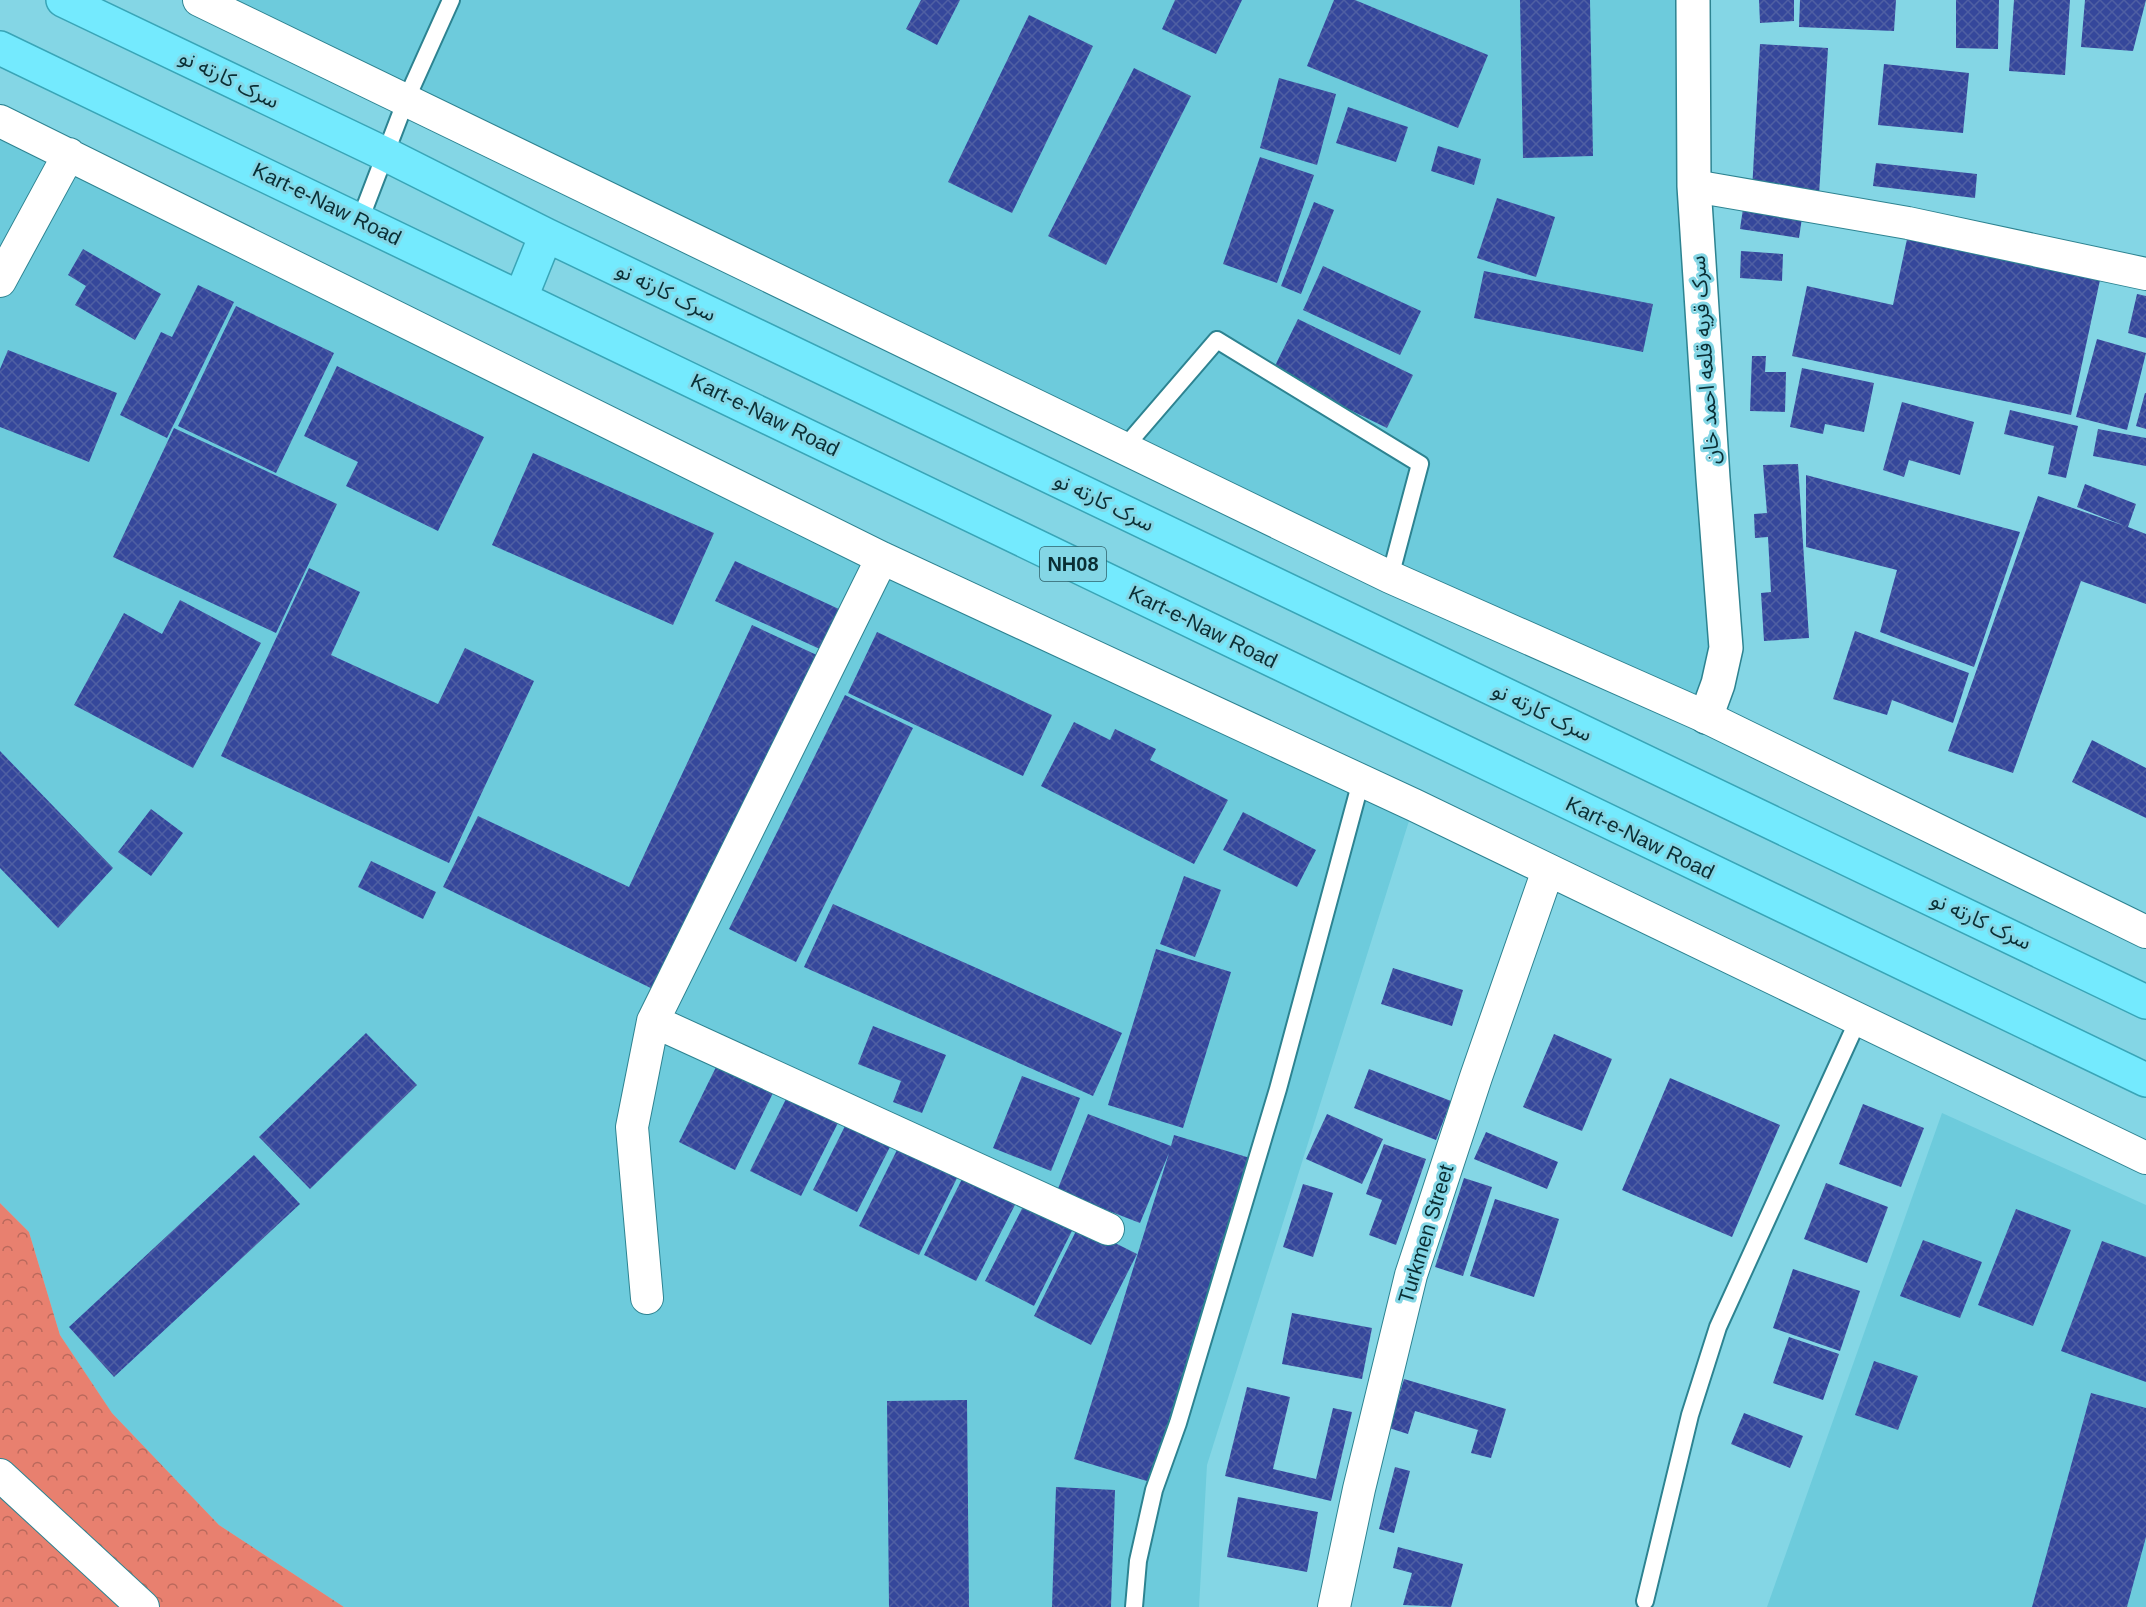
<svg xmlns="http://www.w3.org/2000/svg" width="2146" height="1607" font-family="Helvetica,'Noto Sans Arabic',sans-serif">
	<defs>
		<pattern id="park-crowns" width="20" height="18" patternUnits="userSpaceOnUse" patternTransform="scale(1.5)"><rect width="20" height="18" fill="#e8806f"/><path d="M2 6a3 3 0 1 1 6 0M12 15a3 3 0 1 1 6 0" fill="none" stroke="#ba695c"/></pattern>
		<pattern id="building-cross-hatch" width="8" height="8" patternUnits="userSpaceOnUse" patternTransform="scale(1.5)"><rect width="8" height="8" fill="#35479b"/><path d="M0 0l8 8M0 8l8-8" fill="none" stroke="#4f5fa3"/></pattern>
	</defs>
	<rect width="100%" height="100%" fill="#84d6e5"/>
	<path fill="#6dcbdc" d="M199,0h1494l33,648 -20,69z
		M0,121l1414,684 -207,660 -8,142h-855l-125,-82 -107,-112 -52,-78 -31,-103 -29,-29z
		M1942,1113l204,92v402h-379z"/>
	<path fill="url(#park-crowns)" d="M0,1203l29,29 31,103 52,78 107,112 125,82h-344z"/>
	<path fill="url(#building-cross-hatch)" d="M921,0h39l-23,45 -31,-16z
		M1175,0h67l-26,54 -54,-25z
		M1334,0h21l133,55 -30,73 -151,-62z
		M1520,0h70l3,156 -70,2z
		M1759,0h35v21l-34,2z
		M1800,0h96l-2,31 -95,-4z
		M1956,0h43l-1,49 -42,-1z
		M2014,0h56l-5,75 -56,-4z
		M2085,0h61l-13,51 -52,-4z
		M1029,15l64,31 -81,167 -64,-31z
		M1760,44l68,4 -9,147 -67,-4z
		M1884,64l85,9 -6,60 -85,-8z
		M1134,68l57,28 -85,169 -58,-29z
		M1279,78l57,16 -19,71 -57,-17z
		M1348,107l60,20 -12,35 -60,-19z
		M1438,146l43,13 -7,26 -43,-14z
		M1260,157l54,18 -37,108 -54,-19z
		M1876,163l101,11 -2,24 -102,-12z
		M1497,198l58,19 -19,60 -59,-19z
		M1314,202l20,8 -33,84 -20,-8z
		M1744,202l59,9 -4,27 -59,-9z
		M1907,239l193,41 -29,135 -279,-59 15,-70 86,19z
		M83,249l78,45 -26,46 -60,-35 11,-19 -18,-11z
		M1741,251l42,3 -1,27 -42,-3z
		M1323,266l98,45 -21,44 -97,-45z
		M1484,271l169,33 -10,48 -169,-34z
		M198,285l36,17 -67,136 -47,-23 41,-83 11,5z
		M2137,294l9,2v42l-18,-5z
		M236,306l98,47 -58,120 -98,-47z
		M1298,319l115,56 -26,53 -115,-56z
		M2097,339l49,14 -19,77 -51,-13z
		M8,350l109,43 -28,69 -89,-35v-58z
		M1752,356h14l-1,16h21l-1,40 -35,-1z
		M337,366l147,71 -46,94 -92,-45 12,-24 -54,-26z
		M1802,368l72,15 -10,49 -39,-8 -2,10 -33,-7z
		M2145,393h1v36l-10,-3z
		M1902,402l72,20 -14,53 -51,-15 -5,17 -21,-7z
		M2010,410l68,16 -12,52 -18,-4 6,-28 -50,-12z
		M174,428l163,76 -61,129 -163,-76z
		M2098,429l48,9v28l-53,-10z
		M533,453l181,80 -41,92 -181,-80z
		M1798,464l11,174 -45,3 -3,-48 10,-1 -3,-55 -13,1 -1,-24 13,-1 -4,-48z
		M1806,475l214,57 -46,135 -94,-35 17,-62 -91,-23z
		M2085,484l51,20 -8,23 18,7v70l-65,-23 -68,192 -65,-22 90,-255 87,30 -48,-19z
		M735,561l106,49 -19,40 -107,-49z
		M309,568l51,24 -29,63 107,49 27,-56 69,33 -85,182 -228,-107z
		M180,600l81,43 -68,125 -119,-63 50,-92 38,21z
		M752,625l67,31 -158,337 -218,-106 35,-71 151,71z
		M1855,631l114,42 -16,50 -61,-23 -5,15 -54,-16z
		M877,632l175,83 -29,61 -175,-83z
		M845,695l68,33 -117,234 -67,-33z
		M1074,722l36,18 5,-11 41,20 -6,11 78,40 -34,64 -153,-78z
		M2092,740l54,28v50l-74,-36z
		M0,751l113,117 -55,60 -58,-60z
		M151,809l32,24 -32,43 -33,-24z
		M1243,812l73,38 -19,37 -74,-37z
		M371,861l65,31 -13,27 -65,-32z
		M1184,876l37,14 -26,67 -35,-13z
		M833,904l289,129 -29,63 -289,-129z
		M1156,949l75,23 -48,156 -75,-23z
		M1393,968l70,22 -11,36 -71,-22z
		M873,1026l73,29 -24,58 -29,-11 8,-21 -43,-17z
		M366,1033l51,52 -107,104 -51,-52z
		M1554,1034l58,25 -30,72 -59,-24z
		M720,1059l56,28 -41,83 -56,-28z
		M1369,1069l82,32 -15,39 -82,-32z
		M1022,1076l58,22 -29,73 -58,-23z
		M1670,1078l110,47 -48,112 -110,-47z
		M790,1091l51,26 -40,79 -51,-25z
		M1863,1104l61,24 -23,59 -62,-23z
		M1088,1114l83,32 3,-11 76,23 -100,324 -76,-23 95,-306 -29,70 -83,-32z
		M1327,1114l56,25 -21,45 -56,-25z
		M849,1118l44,23 -36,71 -44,-22z
		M1486,1132l72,30 -11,27 -73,-30z
		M901,1142l59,30 -41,83 -60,-29z
		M1384,1144l42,15 -30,86 -27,-10 13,-35 -16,-6z
		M254,1155l46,49 -186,173 -45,-50z
		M967,1169l53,26 -44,86 -52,-26z
		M1464,1178l28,9 -29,89 -28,-9z
		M1826,1183l62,24 -21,56 -63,-24z
		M1303,1184l30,9 -20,64 -30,-10z
		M1027,1199l49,24 -42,83 -49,-25z
		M1495,1199l64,20 -25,78 -64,-21z
		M2016,1209l55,21 -38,96 -55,-21z
		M1079,1225l58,29 -46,91 -57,-29z
		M1923,1240l59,22 -22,56 -60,-22z
		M2102,1241l44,16v125l-85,-31z
		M1793,1269l67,22 -20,60 -67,-23z
		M1292,1313l80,15 -10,51 -80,-15z
		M1789,1337l50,17 -16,46 -50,-17z
		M1874,1361l44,15 -20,54 -43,-15z
		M1404,1379l102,30 -15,49 -20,-5 7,-23 -63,-19 -7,23 -19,-6z
		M1247,1387l43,10 -17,72 43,10 17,-71 19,4 -21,89 -106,-25z
		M2091,1393l55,15v129l-19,70h-95z
		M967,1400l2,207h-80l-2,-206z
		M1744,1413l59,23 -13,32 -59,-24z
		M1395,1467l15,4 -16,62 -15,-4z
		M1056,1487l59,3 -4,117h-59z
		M1238,1497l80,15 -11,60 -80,-15z
		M1398,1547l65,17 -12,43 -48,-2 9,-32 -19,-5z"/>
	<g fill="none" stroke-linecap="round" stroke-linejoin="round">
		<defs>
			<path id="service" d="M360,220l46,-120 45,-100
				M1124,448l93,-108 203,124 -30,113
				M1645,1601l45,-186 28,-88 140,-307
				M1134,1607l4,-46 16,-71 24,-67 100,-334 83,-308"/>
			<path id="minor" d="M199,0l1191,577 316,140 440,215
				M0,121l882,437 532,247 732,353
				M1694,186l214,37 238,51
				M0,281l69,-127
				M653,1021l455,208
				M647,1298l-15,-171 21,-106 229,-463
				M0,1475l143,132
				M1334,1607l25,-118 52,-214 65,-198 72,-207"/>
			<path id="tertiary" d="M1693,0l1,186 19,292 13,170 -8,36 -12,33"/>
			<path id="trunk" d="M63,0l322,154 161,81 1600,767
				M0,48l2146,1032
				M521,297l25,-62"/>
		</defs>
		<use href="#service" stroke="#2d8391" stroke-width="20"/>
		<use href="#minor" stroke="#2d8391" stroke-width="34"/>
		<use href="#tertiary" stroke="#2d8391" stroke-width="36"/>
		<use href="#trunk" stroke="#39a5b7" stroke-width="36"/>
		<use href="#service" stroke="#fff" stroke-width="16"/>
		<use href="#minor" stroke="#fff" stroke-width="32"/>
		<use href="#tertiary" stroke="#fff" stroke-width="33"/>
		<use href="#trunk" stroke="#74eafe" stroke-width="33"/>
	</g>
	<g text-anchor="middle" stroke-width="6" stroke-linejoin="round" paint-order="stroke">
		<rect fill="#84d6e5" stroke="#2f6069" stroke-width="1.5" x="1040" y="547" width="66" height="34" rx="4.5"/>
		<g font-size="20" font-weight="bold" fill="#0a2e34">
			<text x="1073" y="571">NH08</text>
		</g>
		<g font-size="21" fill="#0a2e34" stroke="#84d6e5">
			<text transform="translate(229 79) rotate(26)" y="7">سرک کارته نو</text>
			<text transform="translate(327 204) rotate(26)" y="7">Kart-e-Naw Road</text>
			<text transform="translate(666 292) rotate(26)" y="7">سرک کارته نو</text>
			<text transform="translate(1705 360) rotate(-94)" y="7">سرک قریه قلعه احمد خان</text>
			<text transform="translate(765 415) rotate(26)" y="7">Kart-e-Naw Road</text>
			<text transform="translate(1104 502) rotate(26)" y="7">سرک کارته نو</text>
			<text transform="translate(1203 627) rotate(26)" y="7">Kart-e-Naw Road</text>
			<text transform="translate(1542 712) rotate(26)" y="7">سرک کارته نو</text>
			<text transform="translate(1640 838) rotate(26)" y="7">Kart-e-Naw Road</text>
			<text transform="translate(1981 921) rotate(25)" y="7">سرک کارته نو</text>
			<text transform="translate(1426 1234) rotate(-73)" y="7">Turkmen Street</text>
		</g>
	</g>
</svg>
